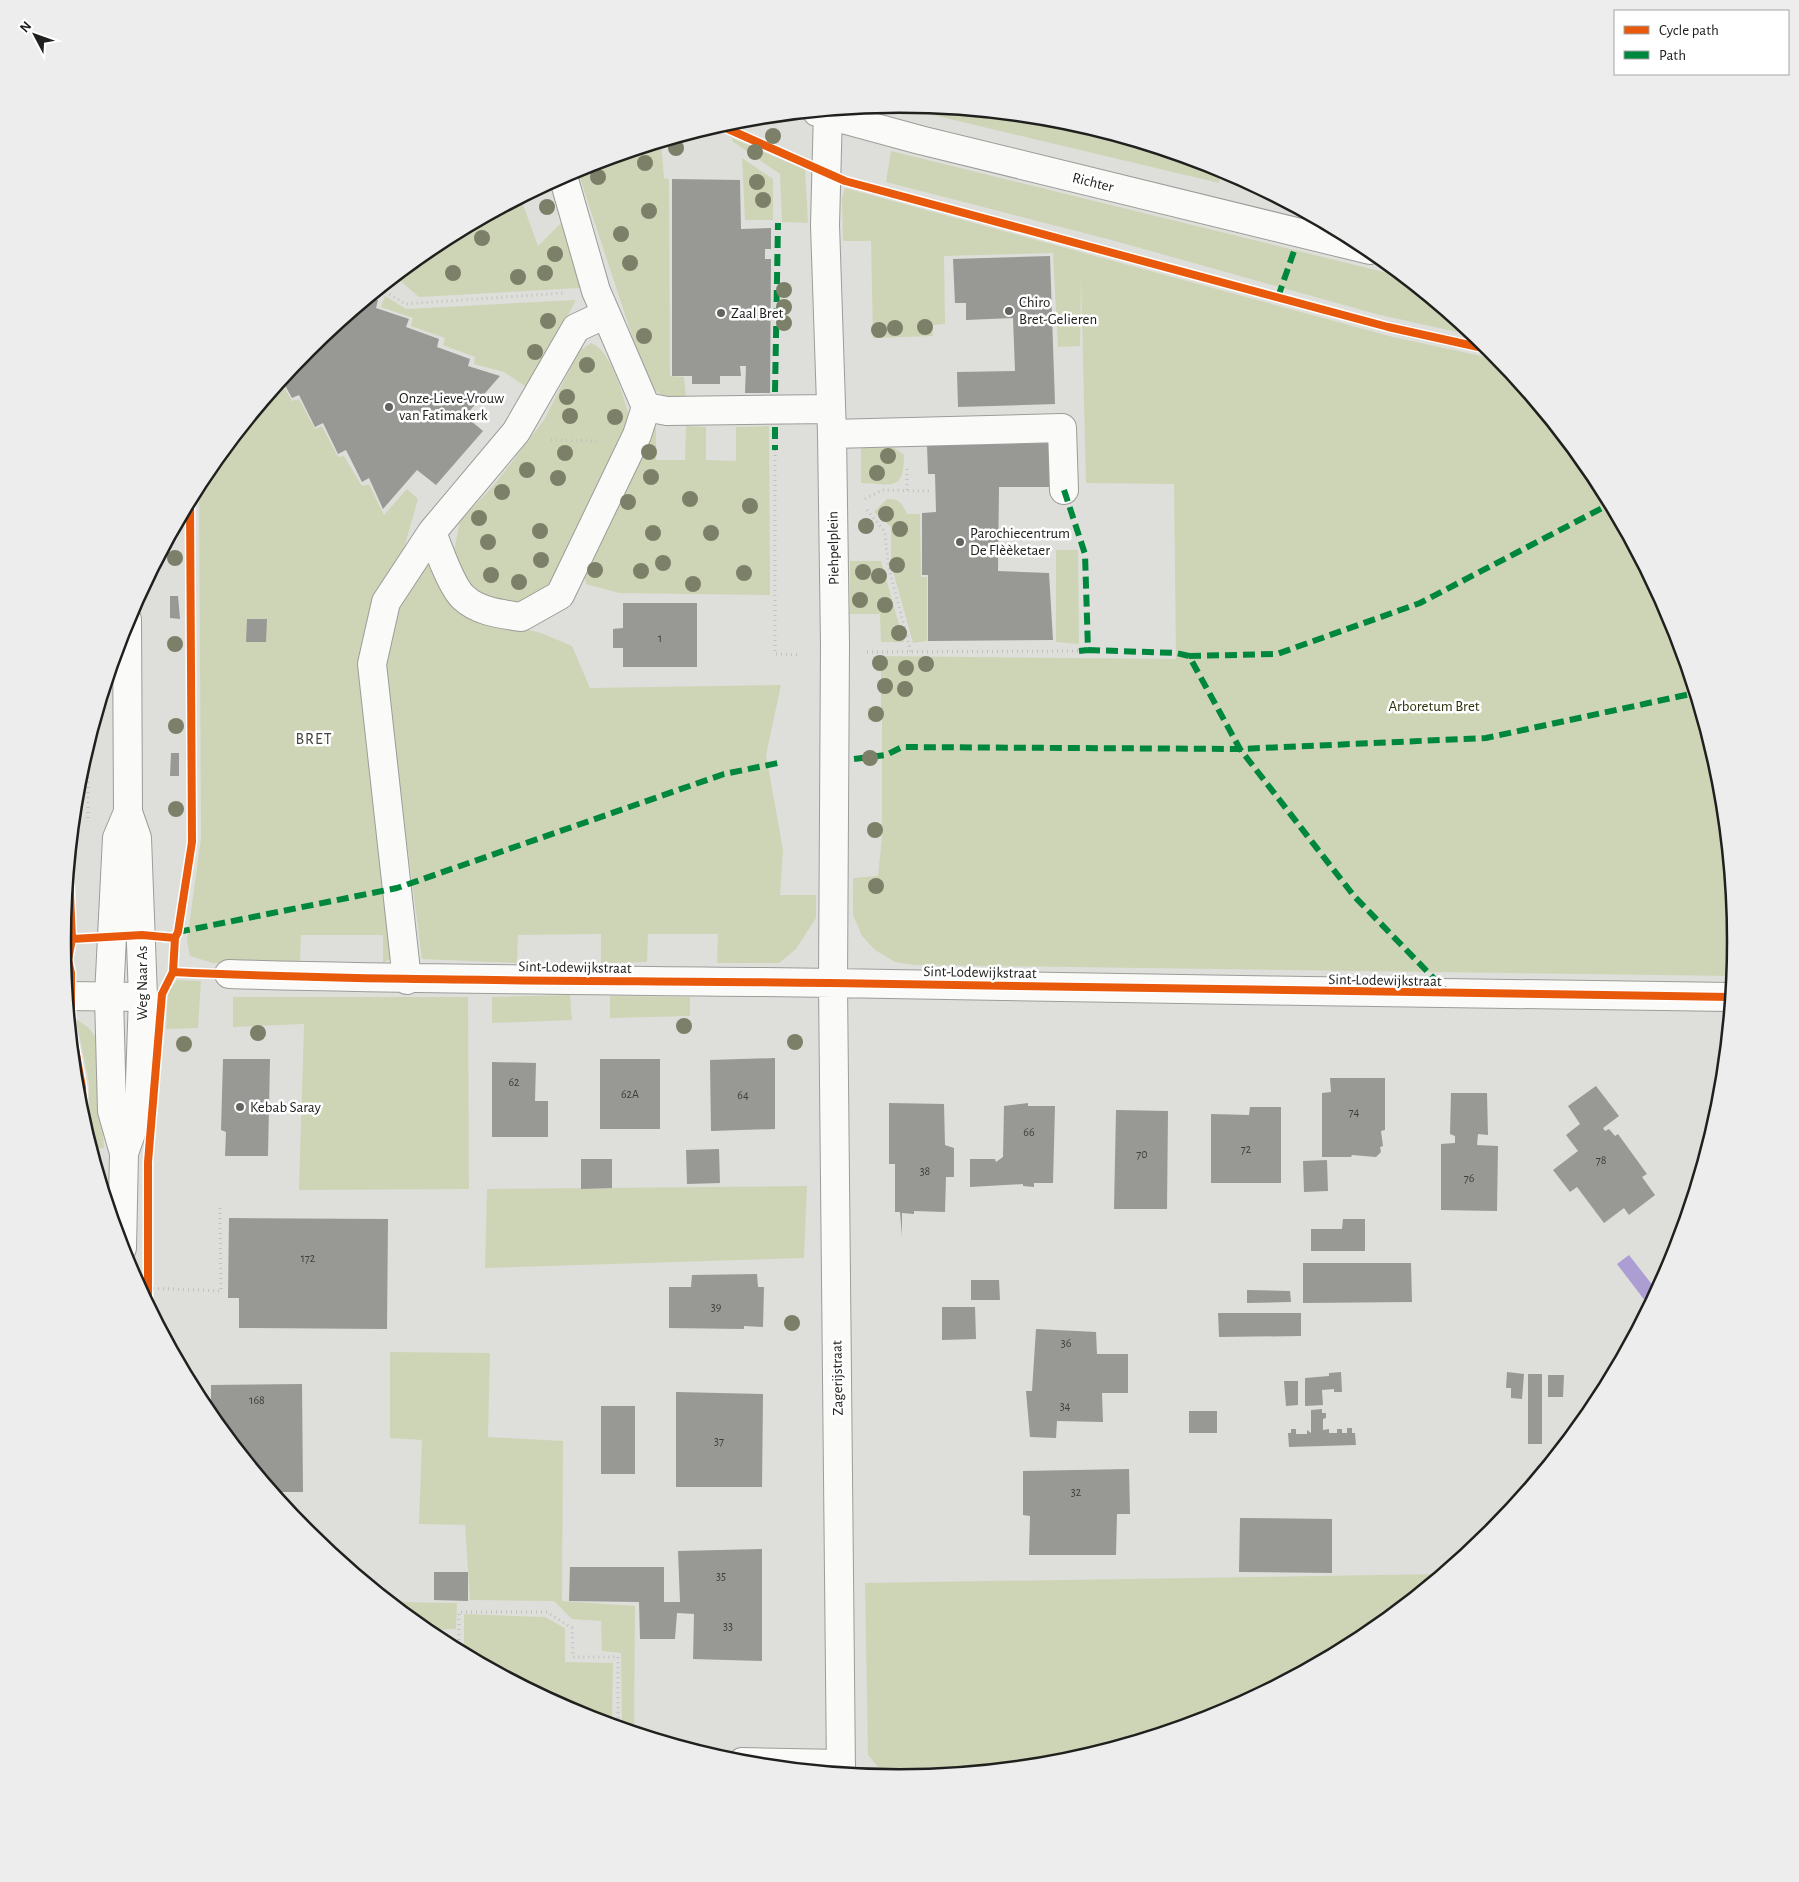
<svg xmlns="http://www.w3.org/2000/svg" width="1799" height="1882" font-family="'Alegreya Sans',sans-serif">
	<rect width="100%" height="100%" fill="#dedfda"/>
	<path fill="#ced5b6" d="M900,104l163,16 157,48 -1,15 -328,-78z
		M732,138l73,32 3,53 -26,-1 -2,-48 -48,-33z
		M661,143l3,35 5,1 1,197 14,1 2,20c-25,1 -31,-2 -42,-25l-67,-203z
		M891,151l513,126 71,59 -99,-22 -261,-73 -229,-59z
		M742,158l31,21v41h-28z
		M845,188l548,149 107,23 96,116 77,145 47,157 16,163 -3,35 -818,-11 -20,-3 -20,-12 -13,-14 -9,-21v-37l25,-2 4,-40v-116h-14v-12l13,-1v-41h-8v-10l303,3 -2,-175 -88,-1 -5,-204 -1,67 -22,1 -5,-94 -109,3 1,68 -13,1 1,11 -60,2 -2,-97h-28l-1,-43z
		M521,199l17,47 26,-26 18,56 -2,12 -161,9 -23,-20 39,-32z
		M385,296l21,13 170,-9 -48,88 -24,-16 -30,-8 1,-7 -32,-12 2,-7 -34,-12 2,-8 -32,-11z
		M591,343c22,8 32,56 40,78l-75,154 -16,22 -28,7 -32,-8 -16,-19 -10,-27 6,-29 35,-37 49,-64 35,-69z
		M281,382l11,19 7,-2 16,30 7,-3 16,31 6,-1 18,30 7,-2 15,31 23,-26 11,10 -16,56 -30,61 26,331 -8,12 -7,4v-28h-82l-1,28h-87l-23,-7 -3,-15 14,-103 -2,-353 5,-9z
		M686,426l20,1v33l30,1v-34l33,-1 1,169 -151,-2 -33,-9 -2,-11 64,-135 8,-11v33h29z
		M861,447l34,1 9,7c0,37 -12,29 -43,28z
		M887,499c12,-1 15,4 20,15h13l1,63h6v64l-14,2 -22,-79v-37l-17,-15z
		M1056,550h22l1,94 -23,-2z
		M850,561h31l23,81h-23l-1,-28h-30z
		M435,565l48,54 58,14 31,13 18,42 191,-3 -15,70 17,95 -3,45h36v23l-20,31 -17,14h-62l1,-29h-70l-1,28 -46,1v-29l-83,1 -1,28 -95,-4 -39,-301 10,-50 24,-42z
		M177,980l24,1 -3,47 -32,1 2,-37z
		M570,995l2,25 -80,3v-26z
		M610,996l80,1v19l-80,2z
		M233,997h235l1,192 -170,1 5,-166 -71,3z
		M76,1019l13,9 8,11 7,109 -12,1 -3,-12v-54z
		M807,1186l-3,72 -319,10 2,-79z
		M390,1352l100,1 -2,84 75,4 -1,160 73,5 -1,125 -12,-4 -1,-74 -19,-2 -1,-30 -29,-2 -18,-18 -84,-1 -5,-75 -46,-1 3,-84 -32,-2z
		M1441,1574l-77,63 -144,77 -157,48 -164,16 -14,-3 -17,-20 -3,-172z
		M392,1602l65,1 -1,26 -23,1 -1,5z
		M464,1614l81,3 20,11v34l48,1 -1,61 -33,-10 -115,-62z"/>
	<path fill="#ac9ed3" d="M1629,1255l28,36 -8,15 -32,-42z"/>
	<path fill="#989895" d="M672,179l68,1 1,49 30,-1v21h-6v10h6l-1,134h-25l1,-27h-6l1,10h-21v8h-28v-8h-20z
		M1050,256l5,148 -97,3 -1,-35 58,-1 -2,-53 -47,2v-17h-11l-2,-44z
		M371,297l7,3 -2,8 33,11 -3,8 33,12 -2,8 33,12 -2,7 32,10 -35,40 18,15 -47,54 -19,-15 -34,39 -14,-31 -7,4 -16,-32 -8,4 -15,-31 -8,4 -16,-32 -7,3 -10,-18 26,-31z
		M1049,443l1,44h-51l-1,84 51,2 4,67 -125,1v-66h-6v-62l14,-1 -1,-38h-7l-1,-29z
		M170,596h8l2,23 -10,-1z
		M623,603h74v64h-74v-19h-10v-19l10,-1z
		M247,619h20l-1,23h-20z
		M171,753h8v23h-9z
		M775,1058v71l-64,2 -1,-71z
		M223,1059h47l-2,97h-43l1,-24 -5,-2z
		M600,1059h60v70h-60z
		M492,1062l44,1 -1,38h13v36h-56z
		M1330,1078h55v52l-4,1 2,15 -3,1 1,5 -5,5 -24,-2 -1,2h-29v-64l9,-1z
		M1596,1086l23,30 -16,12 2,3 4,-2 6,7 3,-2 29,40 -5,3 13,18 -26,20 -5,-7 -20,15 -27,-36 -7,5 -17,-22 25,-19 -12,-16 14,-11 -12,-18z
		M1451,1093h36l1,42 -10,-1 -1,11 21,1 -1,65 -56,-1v-66l14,-1v-7l-5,-2z
		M889,1103l55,1 1,41 9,3v29h-8l-1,35 -31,-1v3l-12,-1v23l-2,-24h-5v-48h-6z
		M1028,1103v3h27l-2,77h-19v4l-11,-1v-2l-53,3v-28h25l1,3 7,-5 1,-51z
		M1250,1107h31v76h-70v-69l38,1z
		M1116,1110l52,1 -1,98h-53z
		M719,1149l1,34 -33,1 -1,-34z
		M581,1159h31v29l-31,1z
		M1327,1160l1,31 -24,1 -1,-31z
		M229,1218l159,1 -1,110 -148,-1v-30h-11z
		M1343,1219h22v32h-54v-22h31z
		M1303,1263h108l1,39 -109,1z
		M757,1274l1,13h6l-1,40 -19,-1v3l-75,-1v-41h22l1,-12z
		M971,1280h28l1,20h-29z
		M1247,1290l43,1 1,11 -44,1z
		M942,1307h33l1,32 -34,1z
		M1218,1313h83v23l-82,1z
		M1036,1329l60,3 1,22h31v39h-26l1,29 -46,-1 -1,17 -26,-1 -4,-46h6z
		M1341,1372l1,20h-8v-3l-12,1 1,15 -18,1v-28l24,-2v-3z
		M1507,1372l17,2 -2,25 -11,-1v-10h-5z
		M1528,1374h14v70h-14z
		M1548,1375h16l-1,22h-15z
		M1284,1381h14v24l-12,1z
		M302,1384l1,108h-29l-63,-76v-31z
		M676,1392l87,2 -1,93h-86z
		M601,1406h34v68h-34z
		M1322,1409v4h4v5l-3,1v11l6,-1v4h8v-4h5v4h5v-5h5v5h3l1,12 -67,2 -1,-14h3v-4h5v5h11v-4l4,3v-23z
		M1189,1411h28v22h-28z
		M1129,1469l1,45h-13l-1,41h-87l1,-39 -7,-1v-44z
		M1240,1518l92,1v54l-93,-1z
		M762,1549v112l-69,-2 1,-45 -17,-1 -2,26h-35l-1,-37 -70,-1 1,-34h94v35h16l-2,-51z
		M434,1572h34v29l-34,-1z"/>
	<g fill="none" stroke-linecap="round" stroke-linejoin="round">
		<defs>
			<path id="minor" d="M828,111l-3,114 7,209 3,210 -2,339 8,789
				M817,112l103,28 450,110
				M646,407l21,4 164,-2
				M832,434l230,-6 2,62
				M432,532c6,16 20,56 32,66 15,14 38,16 57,19l39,-22 77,-160 9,-28 -40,-93
				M229,974c201,6 403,6 604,9 299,4 599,12 898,14
				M407,980l-35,-316 14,-62 46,-70 84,-100 60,-104 30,-14 -10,-23 -33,-115
				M68,996l75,1
				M742,1762l99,2"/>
			<path id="major" d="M124,1153l-12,-42 -3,-115 8,-158 11,-26
				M122,1248l2,-95 15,-42 4,-114 -6,-159 -9,-26 -1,-192"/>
		</defs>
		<use href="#minor" stroke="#9c9c99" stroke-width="30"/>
		<use href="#major" stroke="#9c9c99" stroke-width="30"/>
		<path stroke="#c0c0bf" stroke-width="3" stroke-dasharray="1 4" stroke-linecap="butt" d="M381,289l24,15 158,-11
			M551,440l46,1
			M775,450v204l26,1
			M907,490v-24
			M865,499l17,-9 47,1
			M867,510l18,22 3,33 23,87
			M867,652l212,-1
			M88,818v-73
			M72,939l6,-8
			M148,1288l73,3 -1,-83
			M459,1650v-38h88l25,16 1,29h45v69"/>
		<use href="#minor" stroke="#fafaf9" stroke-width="28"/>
		<use href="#major" stroke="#fafaf9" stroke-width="28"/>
		<path stroke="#00873e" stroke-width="6" stroke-dasharray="12 6" stroke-linecap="butt" d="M1278,297l16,-46
			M775,392l3,-169
			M775,427v23
			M1064,490l21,64 3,96 -9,1
			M1088,650l88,3 13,3 51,93 114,147 96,99
			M1189,656l88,-2 143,-51 190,-99
			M854,759l32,-4 16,-8 338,2 246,-11 209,-45
			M178,932l219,-44 327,-114 59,-12"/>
		<defs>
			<path id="cycleway" d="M719,125l126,56 543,146 104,23
				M190,501l2,341 -14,90 -3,6 -2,34c219,10 438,8 657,11 301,4 601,12 901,14
				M69,873l3,66
				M71,1024v-51l-3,-13 4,-21 70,-4 33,3
				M71,1027l11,60 1,30
				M148,1302v-140l14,-168 11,-22"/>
		</defs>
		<use href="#cycleway" stroke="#fff" stroke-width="11"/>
		<use href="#cycleway" stroke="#e8590c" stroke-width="8"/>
	</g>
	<g fill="#7c8069">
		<circle cx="773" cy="136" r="8"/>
		<circle cx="676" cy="148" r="8"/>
		<circle cx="755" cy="152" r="8"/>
		<circle cx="645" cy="163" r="8"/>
		<circle cx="598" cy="177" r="8"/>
		<circle cx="757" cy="182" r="8"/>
		<circle cx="763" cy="200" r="8"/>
		<circle cx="547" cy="207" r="8"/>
		<circle cx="649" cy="211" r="8"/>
		<circle cx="621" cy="234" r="8"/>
		<circle cx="482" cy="238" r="8"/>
		<circle cx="555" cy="254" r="8"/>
		<circle cx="630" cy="263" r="8"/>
		<circle cx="453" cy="273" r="8"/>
		<circle cx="545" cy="273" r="8"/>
		<circle cx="518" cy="277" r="8"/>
		<circle cx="784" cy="290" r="8"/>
		<circle cx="784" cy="307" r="8"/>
		<circle cx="548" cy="321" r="8"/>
		<circle cx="784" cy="323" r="8"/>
		<circle cx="925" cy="327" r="8"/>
		<circle cx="895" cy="328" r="8"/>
		<circle cx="879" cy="330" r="8"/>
		<circle cx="644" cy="336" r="8"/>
		<circle cx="535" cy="352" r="8"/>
		<circle cx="587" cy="365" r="8"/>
		<circle cx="567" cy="397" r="8"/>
		<circle cx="570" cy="416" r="8"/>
		<circle cx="615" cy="417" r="8"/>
		<circle cx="649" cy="452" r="8"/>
		<circle cx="565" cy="453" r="8"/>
		<circle cx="888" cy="456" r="8"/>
		<circle cx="527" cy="470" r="8"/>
		<circle cx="877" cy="473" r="8"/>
		<circle cx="651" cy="477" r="8"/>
		<circle cx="558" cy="478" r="8"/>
		<circle cx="502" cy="492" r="8"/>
		<circle cx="690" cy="499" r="8"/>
		<circle cx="628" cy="502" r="8"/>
		<circle cx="750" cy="506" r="8"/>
		<circle cx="886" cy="514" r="8"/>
		<circle cx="479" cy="518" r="8"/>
		<circle cx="866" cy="526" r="8"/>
		<circle cx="900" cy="529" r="8"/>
		<circle cx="540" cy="531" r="8"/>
		<circle cx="653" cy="533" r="8"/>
		<circle cx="711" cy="533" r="8"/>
		<circle cx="488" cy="542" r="8"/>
		<circle cx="175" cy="558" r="8"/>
		<circle cx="541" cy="560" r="8"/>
		<circle cx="663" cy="563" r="8"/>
		<circle cx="897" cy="565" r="8"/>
		<circle cx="595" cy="570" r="8"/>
		<circle cx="641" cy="571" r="8"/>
		<circle cx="863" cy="572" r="8"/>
		<circle cx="744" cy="573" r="8"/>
		<circle cx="491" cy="575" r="8"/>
		<circle cx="879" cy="576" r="8"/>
		<circle cx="519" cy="582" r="8"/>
		<circle cx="693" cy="584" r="8"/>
		<circle cx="860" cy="600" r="8"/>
		<circle cx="885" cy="605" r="8"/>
		<circle cx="899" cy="633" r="8"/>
		<circle cx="175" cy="644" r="8"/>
		<circle cx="880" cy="663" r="8"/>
		<circle cx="926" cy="664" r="8"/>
		<circle cx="906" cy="668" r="8"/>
		<circle cx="885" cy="686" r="8"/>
		<circle cx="905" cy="689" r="8"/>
		<circle cx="876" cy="714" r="8"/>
		<circle cx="176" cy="726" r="8"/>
		<circle cx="870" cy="758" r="8"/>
		<circle cx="176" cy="809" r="8"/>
		<circle cx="875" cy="830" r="8"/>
		<circle cx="876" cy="886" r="8"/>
		<circle cx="684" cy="1026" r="8"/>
		<circle cx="258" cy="1033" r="8"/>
		<circle cx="795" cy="1042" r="8"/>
		<circle cx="184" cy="1044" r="8"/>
		<circle cx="792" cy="1323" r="8"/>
	</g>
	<g fill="#626460" stroke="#fff" stroke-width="2">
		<circle cx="1009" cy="311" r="5"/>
		<circle cx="721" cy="313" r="5"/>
		<circle cx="389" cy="407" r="5"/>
		<circle cx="960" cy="542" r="5"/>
		<circle cx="240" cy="1107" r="5"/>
	</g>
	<g text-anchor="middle" stroke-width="5" stroke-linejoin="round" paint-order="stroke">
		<g font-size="12" fill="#3e3f3c">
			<text x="660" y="642">1</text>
			<text x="514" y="1086">62</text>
			<text x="630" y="1098">62A</text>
			<text x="743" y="1099">64</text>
			<text x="1354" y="1116">74</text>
			<text x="1029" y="1136">66</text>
			<text x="1246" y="1153">72</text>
			<text x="1142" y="1158">70</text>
			<text x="1601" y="1164">78</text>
			<text x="925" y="1175">38</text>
			<text x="1469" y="1182">76</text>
			<text x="308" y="1262">172</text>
			<text x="716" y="1311">39</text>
			<text x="1066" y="1347">36</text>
			<text x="257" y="1404">168</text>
			<text x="1065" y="1410">34</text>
			<text x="719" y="1445">37</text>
			<text x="1076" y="1496">32</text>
			<text x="721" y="1580">35</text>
			<text x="728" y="1630">33</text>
		</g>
		<g font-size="15" fill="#20211e" stroke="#fff">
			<text transform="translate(1093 182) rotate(14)" y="5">Richter</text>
			<text transform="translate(833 548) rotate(-91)" y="5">Piehpelplein</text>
			<text transform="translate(575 967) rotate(1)" y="5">Sint-Lodewijkstraat</text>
			<text transform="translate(980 972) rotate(1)" y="5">Sint-Lodewijkstraat</text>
			<text transform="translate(1385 980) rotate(1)" y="5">Sint-Lodewijkstraat</text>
			<text transform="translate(142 983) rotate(-90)" y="5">Weg Naar As</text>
			<text transform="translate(837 1378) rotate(-91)" y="5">Zagerijstraat</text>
		</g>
		<g font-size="15" fill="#20211e" stroke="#fff" text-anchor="start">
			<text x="1019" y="307">Chiro<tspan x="1019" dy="17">Bret-Gelieren</tspan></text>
			<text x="731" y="318">Zaal Bret</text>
			<text x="399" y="403">Onze-Lieve-Vrouw<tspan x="399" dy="17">van Fatimakerk</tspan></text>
			<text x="970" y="538">Parochiecentrum<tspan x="970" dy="17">De Flèèketaer</tspan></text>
			<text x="250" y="1112">Kebab Saray</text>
		</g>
		<g font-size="15" fill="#2c320c" stroke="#fff">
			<text x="1434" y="711">Arboretum Bret</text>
		</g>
		<g font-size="16" letter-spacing="1" fill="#43453d" stroke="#fff">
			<text x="314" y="744">BRET</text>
		</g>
	</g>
	<path d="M0 0H1799V1882H0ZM71 941a828 828 0 1 1 1656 0a828 828 0 1 1-1656 0Z" fill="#ededed" fill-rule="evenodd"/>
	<path fill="none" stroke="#20211e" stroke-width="2.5" d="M71 941a828 828 0 1 1 1656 0a828 828 0 1 1-1656 0Z"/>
	<rect x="1614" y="10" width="175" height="65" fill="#ffffff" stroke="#a6a6a5"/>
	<rect x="1624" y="26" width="25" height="8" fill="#e8590c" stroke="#a6a6a5"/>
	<text x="1659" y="35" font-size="15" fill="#20211e">Cycle path</text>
	<rect x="1624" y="51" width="25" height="8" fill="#00873e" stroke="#a6a6a5"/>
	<text x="1659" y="60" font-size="15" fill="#20211e">Path</text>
	<g transform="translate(35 35) rotate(311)" stroke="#ffffff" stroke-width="4" paint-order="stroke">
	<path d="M0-4L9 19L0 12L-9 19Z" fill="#20211e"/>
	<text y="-8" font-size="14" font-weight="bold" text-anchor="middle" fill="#20211e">N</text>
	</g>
</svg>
